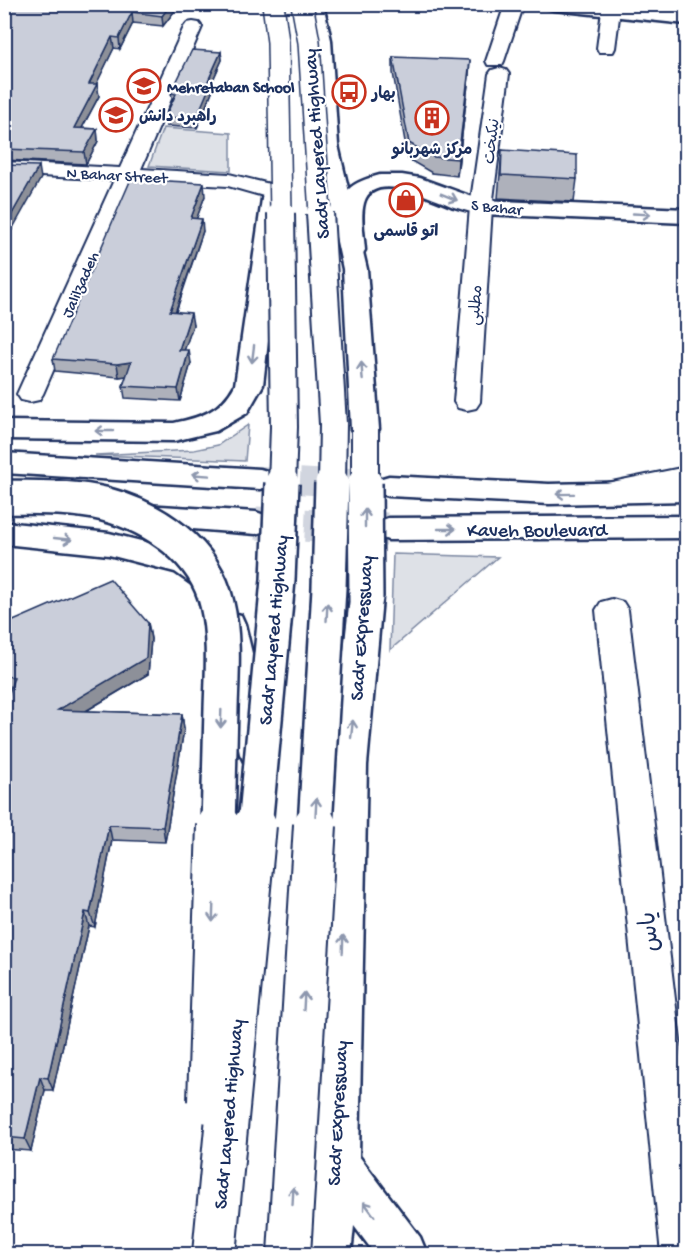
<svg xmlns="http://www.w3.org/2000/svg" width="691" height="1259" font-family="'Gochi Hand','Playpen Sans Arabic',sans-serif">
	<rect width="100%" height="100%" fill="#fff"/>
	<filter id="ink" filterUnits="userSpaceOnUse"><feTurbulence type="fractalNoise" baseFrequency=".0167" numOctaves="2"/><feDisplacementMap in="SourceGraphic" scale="12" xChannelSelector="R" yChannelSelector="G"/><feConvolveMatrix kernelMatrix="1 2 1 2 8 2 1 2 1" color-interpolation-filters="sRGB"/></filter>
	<g filter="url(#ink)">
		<path fill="#dee1e7" stroke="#7c88a2" stroke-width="1.5" d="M163,128l68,5v38l-82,-5z
			M248,425l-3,36 -150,-6 99,-5 24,-5z
			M393,554l105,3 -108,93z"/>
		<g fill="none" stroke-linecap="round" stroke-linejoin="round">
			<path stroke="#d1d5df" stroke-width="26" stroke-dasharray="26 14" stroke-linecap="butt" d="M260,479l90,5"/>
			<path stroke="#d1d5df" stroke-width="33" stroke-dasharray="33 16" stroke-linecap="butt" d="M325,483l35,2
				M256,523l132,6"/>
			<defs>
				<path id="street" d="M505,4h18l-19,57 -2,4h-14l-2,-4z
					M611,5l6,1 3,4 -5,38 -2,4h-14l-2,-4 5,-38 3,-4z
					M193,22l6,1 3,4 -61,142 88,5 53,13 3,5 -3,5 -8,2 -46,-13 -93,-5 -92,213 -4,6 -9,2 -9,-2 -4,-6 97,-214 -110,-6v-12l116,6 64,-141 3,-4z
					M499,68l7,2 3,4 -17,133 -12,195 -4,6 -9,2 -9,-2 -4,-6 16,-195 19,-133 3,-4z
					M686,467v18l-69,15 -10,-3 -4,-7 4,-7z
					M612,599l11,3 5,8 58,480v164h-25l-65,-644 5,-8z"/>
				<path id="secondary" d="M545,4h67l74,8v12l-132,-14 -7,-2z
					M380,175h22l18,3 61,22 205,9v14l-205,-9c-9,-2 -18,-4 -27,-7 -19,-7 -81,-38 -90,-4 -4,15 0,32 1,47l-3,5 -9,2 -9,-2c-5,-8 -4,-18 -5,-27 -2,-35 9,-45 41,-53z
					M389,476l160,8 137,-3v20l-137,3 -160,-8 -10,-3 -5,-7 5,-7z
					M686,516v22l-298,2 -11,-4 -4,-7 4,-7 11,-4z"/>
				<path id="primary" d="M274,185l8,2 3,5 -22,193 -16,28 -31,18 -42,10 -170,-2v-18l170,2c28,-6 47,-12 61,-38l28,-193 3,-5z
					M4,453l256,16 10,3 5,7 -5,7 -10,3 -256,-16z
					M129,504l127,8 11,4 4,7 -4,7 -11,4 -127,-10 -11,-3 -4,-7 4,-7z
					M4,522l105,11 76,19c16,4 33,15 41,29l-5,8 -11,3 -11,-3 -24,-17 -66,-17 -105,-11z
					M229,612l12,3 4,9 31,130 -5,10 -13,4 -13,-4 -5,-10 -27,-130 4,-9z"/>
				<path id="highway" d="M305,4h18l8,36 7,105 29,124 12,160 -4,6 -10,3 -10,-3 -4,-6 -8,-160 -27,-124 -5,-105z
					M366,586l11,4 5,8 -15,167 -8,391 61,81 7,17h-52l-21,-28 -3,28h-46l8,-91 18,-398 19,-167 5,-8z"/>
			</defs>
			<use href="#street" stroke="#1b2f5e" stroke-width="4"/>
			<use href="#secondary" stroke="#1b2f5e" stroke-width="5"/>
			<use href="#primary" stroke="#1b2f5e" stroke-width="5"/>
			<use href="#highway" stroke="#1b2f5e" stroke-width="5"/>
			<use href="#street" fill="#fff" fill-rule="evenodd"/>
			<use href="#secondary" fill="#fff" fill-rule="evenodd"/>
			<use href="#primary" fill="#fff" fill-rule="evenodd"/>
			<use href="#highway" fill="#fff" fill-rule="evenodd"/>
			<defs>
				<path id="highway-bridge-far3" d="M273,4l5,38 3,172
					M302,4l7,38 11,172"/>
				<path id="highway-bridge-far2" d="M281,213l3,214 -2,57
					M320,213l13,211 -1,60
					M365,429v55"/>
				<path id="highway-bridge-far1" d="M365,483l1,115
					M4,497c33,1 67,-1 100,7 50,13 101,47 113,100 8,34 5,70 4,104 -1,40 -2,79 -3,119
					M255,827l23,-247 4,-97
					M315,827l14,-239 3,-105"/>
				<path id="highway-bridge" d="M209,1102l9,-277
					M214,1254l41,-429
					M289,1254l26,-429"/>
			</defs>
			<use href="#highway-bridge-far3" stroke="#1b2f5e" stroke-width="24" stroke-linecap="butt"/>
			<use href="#highway-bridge-far2" stroke="#1b2f5e" stroke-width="30" stroke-linecap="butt"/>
			<use href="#highway-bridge-far1" stroke="#1b2f5e" stroke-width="38" stroke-linecap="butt"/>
			<use href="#highway-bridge" stroke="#1b2f5e" stroke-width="46" stroke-linecap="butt"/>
			<use href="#highway-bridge-far3" stroke="#fff" stroke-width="21"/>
			<use href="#highway-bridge-far2" stroke="#fff" stroke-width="26"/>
			<use href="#highway-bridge-far1" stroke="#fff" stroke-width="33"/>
			<use href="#highway-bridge" stroke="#fff" stroke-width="42"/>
		</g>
		<path fill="#aeb1bb" stroke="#1b2f5e" stroke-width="1.5" d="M4,4h176l-17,22 -30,-3 -13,26 -6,-1 -18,36h1l2,12 -17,32 15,1 1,12 -12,23 -82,-4z
			M221,52l1,8 -10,22 1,7 -16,39 -31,-2 -1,-9 8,-15 -2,-9z
			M393,57l76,19 -12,100 -25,-3 -24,-14 -15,-86z
			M502,150l75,29 -3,23 -76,-4z
			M205,196l-9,23 7,12 -27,81 17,13 -9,25 7,13 -11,38 -55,-3 -2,-12 3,-10 -7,1 -64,-6 -2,-12z
			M148,623l3,16 -3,35 -62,37 96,3 2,15 -19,113 -53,-2 -17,87 -6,-1 -36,164h-8l-14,61 -27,-2v-440l5,-18h-5v-66z"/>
		<path fill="#8d9099" stroke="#1b2f5e" stroke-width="1.5" d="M171,4h9l-17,22 -1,-10z
			M132,12l1,11 -13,26 -1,-11z
			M112,37l2,11 -23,47 -2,-11z
			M221,52l1,8 -10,22 1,7 -16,39 -1,-9 12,-38z
			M470,60l-1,16 -12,100 1,-17z
			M97,84l2,12 -23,43 -2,-11z
			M97,129l1,12 -12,23 -2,-12z
			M39,166l2,12 -37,66v-16z
			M204,183l1,13 -13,35 -1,-13z
			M202,219l1,12 -32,93 -1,-13z
			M191,313l2,12 -13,38 -1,-13z
			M189,350l2,13 -11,38 -2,-12z
			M131,362l2,13 -14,2 -2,-13z
			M148,623l3,16 -3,35 -86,51 -4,-15z
			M182,714l2,15 -19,113 -2,-15z
			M109,825l3,15 -17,87 -5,-14z
			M85,912l4,14 -36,164 -5,-12z
			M40,1077l5,13 -14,61 -6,-12z"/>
		<path fill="#caceda" stroke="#1b2f5e" stroke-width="1.5" d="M4,4h167l-9,12 -30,-4 -13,26 -7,-1 -23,47h8l-23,44 23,1 -13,23 -80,-3z
			M192,50l29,2 -13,29h4l-16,38 -31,-2 11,-23 -5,-1z
			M393,57l77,3 -12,99 -25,-2 -24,-14z
			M502,150l75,5v24l-76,-4z
			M4,165l35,1 -35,62z
			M131,179l73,4 -13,35 11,1 -32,92 21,2 -12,37h10l-11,39 -55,-3 8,-24 -14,2 -64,-5z
			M110,579l38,44 -2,35 -88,52 124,4 -19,113 -54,-2 -19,88 -5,-1 -37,166 -8,-1 -15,62 -21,-2v-428l10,-32 -10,-1v-51z"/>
		<defs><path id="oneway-shaft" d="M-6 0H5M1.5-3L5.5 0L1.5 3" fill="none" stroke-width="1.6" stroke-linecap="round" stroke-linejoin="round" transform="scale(1.5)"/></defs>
		<g stroke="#8d97ae">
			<use href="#oneway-shaft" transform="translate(449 197) rotate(22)"/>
			<use href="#oneway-shaft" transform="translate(642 214) rotate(3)"/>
			<use href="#oneway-shaft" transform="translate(253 354) rotate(97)"/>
			<use href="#oneway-shaft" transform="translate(362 371) rotate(-94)"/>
			<use href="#oneway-shaft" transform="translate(104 431) rotate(-180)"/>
			<use href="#oneway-shaft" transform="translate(201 475) rotate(-176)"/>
			<use href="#oneway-shaft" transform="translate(565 494) rotate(179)"/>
			<use href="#oneway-shaft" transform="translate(365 518) rotate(-90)"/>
			<use href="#oneway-shaft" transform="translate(447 529)"/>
			<use href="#oneway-shaft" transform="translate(63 539) rotate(6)"/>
			<use href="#oneway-shaft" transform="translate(327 612) rotate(-87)"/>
			<use href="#oneway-shaft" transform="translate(221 719) rotate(92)"/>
			<use href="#oneway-shaft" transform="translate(352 729) rotate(-84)"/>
			<use href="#oneway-shaft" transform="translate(316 807) rotate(-87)"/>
			<use href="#oneway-shaft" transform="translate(213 913) rotate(92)"/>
			<use href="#oneway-shaft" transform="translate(343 944) rotate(-88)"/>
			<use href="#oneway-shaft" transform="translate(304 1001) rotate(-87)"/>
			<use href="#oneway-shaft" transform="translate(293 1196) rotate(-87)"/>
			<use href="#oneway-shaft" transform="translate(369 1209) rotate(-126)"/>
		</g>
	</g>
	<defs>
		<symbol id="school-ring" viewBox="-11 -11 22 22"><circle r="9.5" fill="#fff" stroke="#c8321e" stroke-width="1.5"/><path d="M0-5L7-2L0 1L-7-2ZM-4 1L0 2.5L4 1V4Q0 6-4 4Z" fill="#c8321e"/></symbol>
		<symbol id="bus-ring" viewBox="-11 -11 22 22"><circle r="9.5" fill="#fff" stroke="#c8321e" stroke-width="1.5"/><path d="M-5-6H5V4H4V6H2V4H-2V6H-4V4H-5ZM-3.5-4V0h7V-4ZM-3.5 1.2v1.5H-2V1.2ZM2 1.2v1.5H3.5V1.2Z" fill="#c8321e"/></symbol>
		<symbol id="building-ring" viewBox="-11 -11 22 22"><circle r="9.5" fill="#fff" stroke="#c8321e" stroke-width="1.5"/><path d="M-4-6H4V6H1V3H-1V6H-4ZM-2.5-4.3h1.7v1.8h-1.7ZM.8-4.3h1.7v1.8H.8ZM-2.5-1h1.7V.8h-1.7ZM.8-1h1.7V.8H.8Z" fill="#c8321e"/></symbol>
		<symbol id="shop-ring" viewBox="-11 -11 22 22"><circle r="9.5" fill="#fff" stroke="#c8321e" stroke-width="1.5"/><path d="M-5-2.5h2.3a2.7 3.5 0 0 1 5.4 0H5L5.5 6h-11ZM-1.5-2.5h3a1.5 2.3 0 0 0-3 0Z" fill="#c8321e"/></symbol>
	</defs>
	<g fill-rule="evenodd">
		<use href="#school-ring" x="125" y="67" width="38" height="38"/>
		<use href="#bus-ring" x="330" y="73" width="38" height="38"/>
		<use href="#school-ring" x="97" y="96" width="38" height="38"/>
		<use href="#building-ring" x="413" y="99" width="38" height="38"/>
		<use href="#shop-ring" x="387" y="181" width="38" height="38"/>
	</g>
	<g text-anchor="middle" stroke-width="4.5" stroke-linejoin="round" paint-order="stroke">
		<g font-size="16" font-weight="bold" fill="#1b2f5e" stroke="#fff" text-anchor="start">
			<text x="167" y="92">Mehretaban School</text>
			<text x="372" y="98">بهار</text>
			<text x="139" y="121">راهبرد دانش</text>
			<text x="432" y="154" text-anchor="middle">مرکز شهربانو</text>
			<text x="406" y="236" text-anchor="middle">اتو قاسمی</text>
		</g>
		<g font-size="16" fill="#1b2f5e" stroke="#fff">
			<text transform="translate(490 141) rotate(-83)" y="6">نیکبخت</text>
			<text transform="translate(117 174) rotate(3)" y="6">N Bahar Street</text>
			<text transform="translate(497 206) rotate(6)" y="6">S Bahar</text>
			<text transform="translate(79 284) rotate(-66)" y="6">Jalilzadeh</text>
			<text transform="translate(474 305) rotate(-86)" y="6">مطلبی</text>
		</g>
		<g font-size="20" fill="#1b2f5e" stroke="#fff">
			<text transform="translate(315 144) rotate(-94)" y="7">Sadr Layered Highway</text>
			<text x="537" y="536">Kaveh Boulevard</text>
			<text transform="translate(360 628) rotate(-86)" y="7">Sadr Expressway</text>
			<text transform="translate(272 630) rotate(-85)" y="7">Sadr Layered Highway</text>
			<text transform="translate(336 1113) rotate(-87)" y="7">Sadr Expressway</text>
			<text transform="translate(227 1114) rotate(-85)" y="7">Sadr Layered Highway</text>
		</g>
		<g font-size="24" fill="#1b2f5e" stroke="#fff">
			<text transform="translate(648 932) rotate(-96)" y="8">یاس</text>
		</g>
	</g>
	<rect width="691" height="1259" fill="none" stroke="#fff" stroke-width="24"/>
	<rect x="12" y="12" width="667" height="1235" fill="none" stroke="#1b2f5e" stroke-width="2" filter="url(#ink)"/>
</svg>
